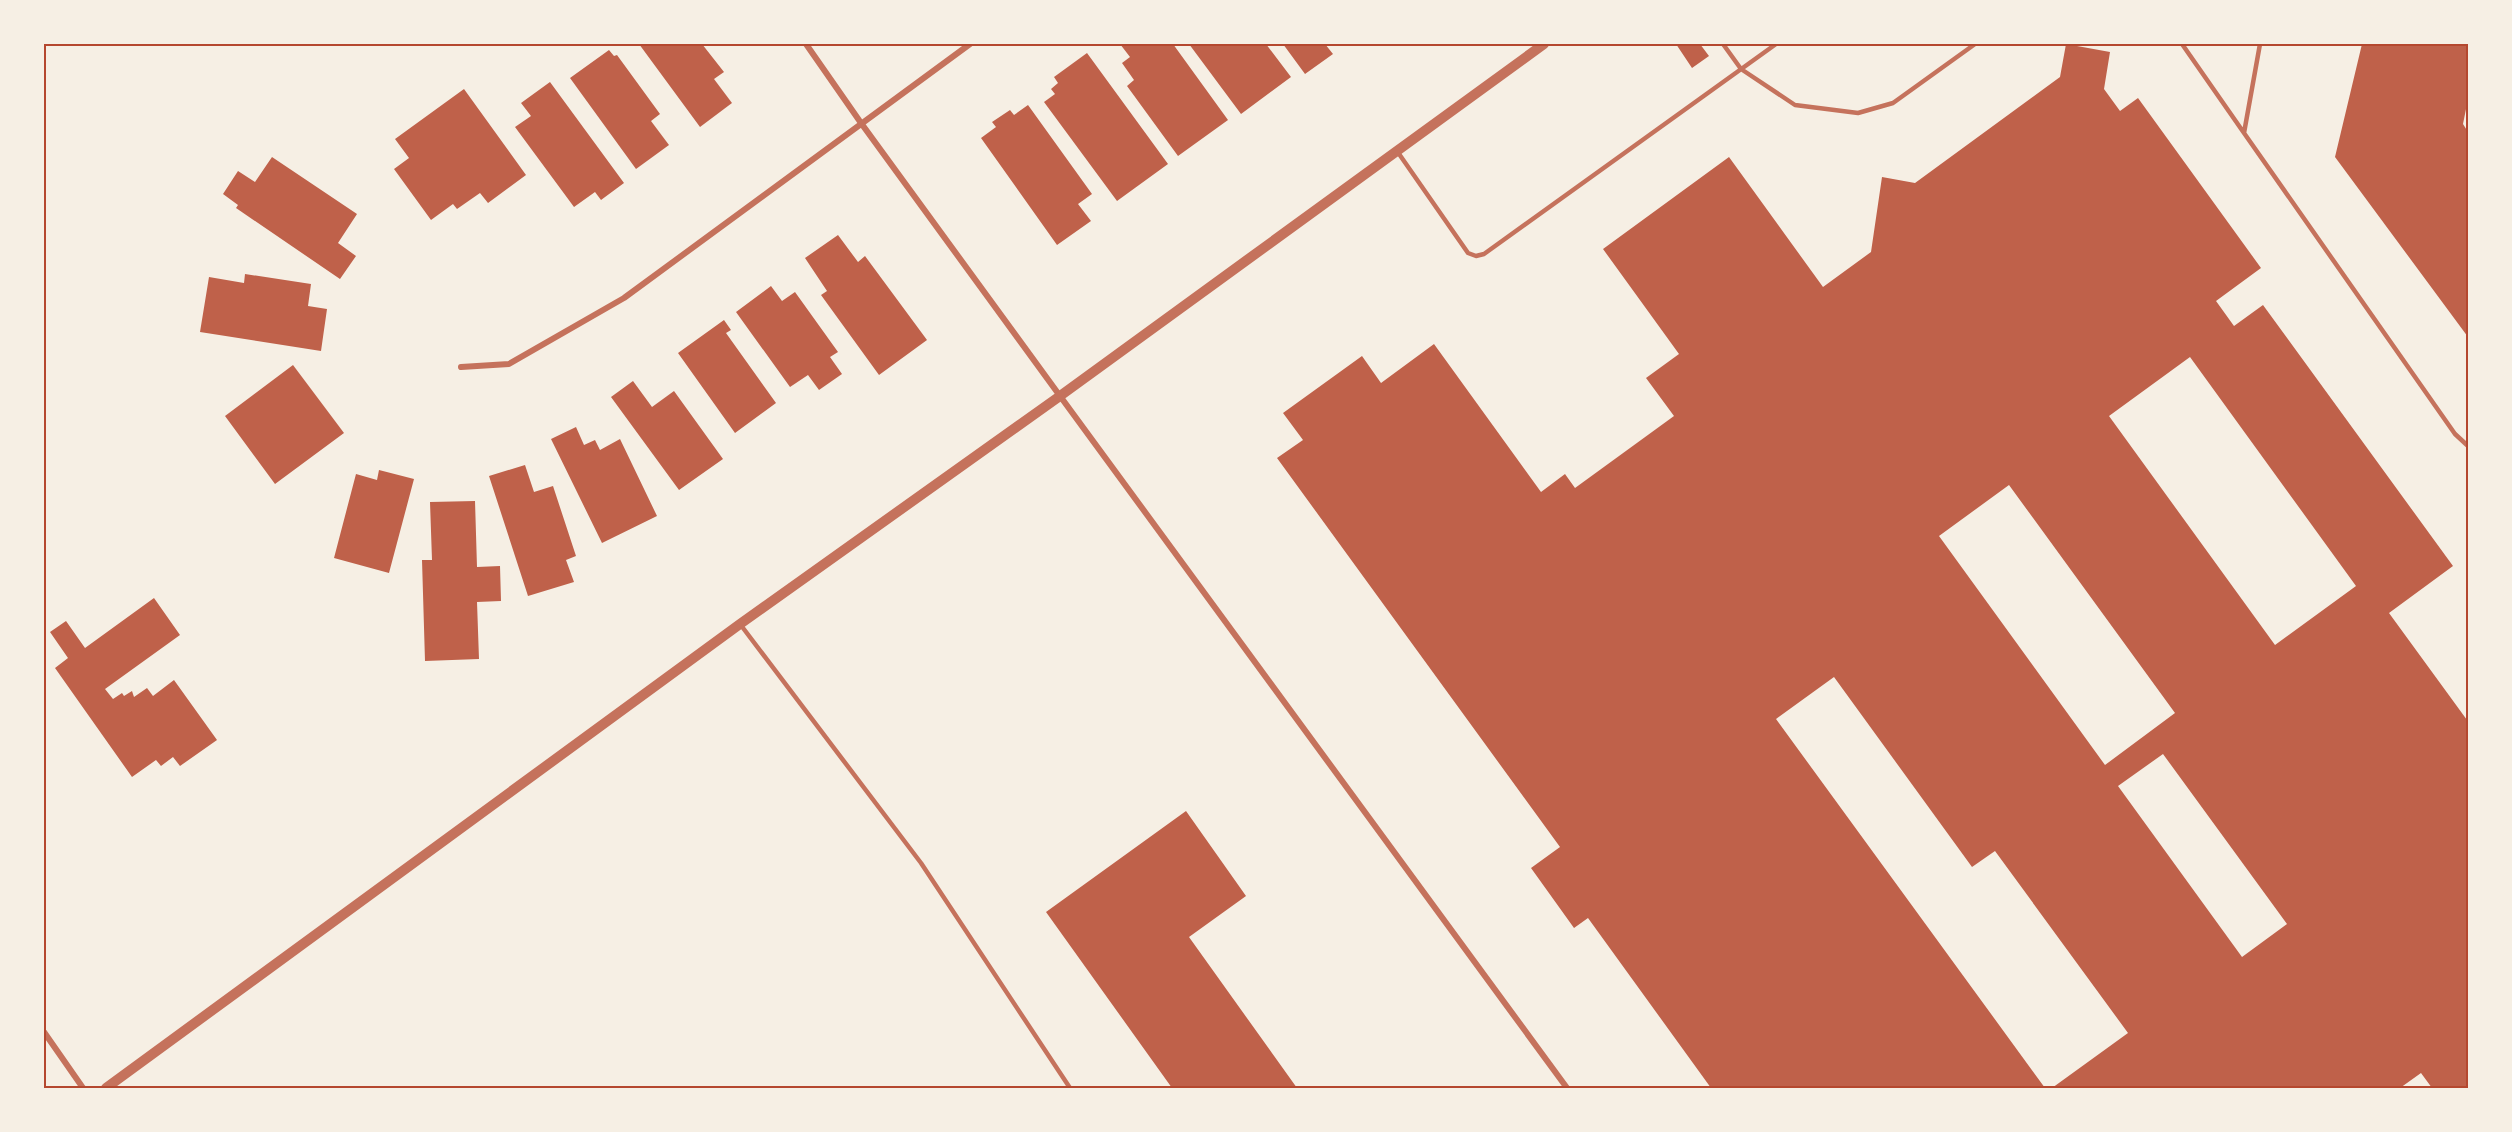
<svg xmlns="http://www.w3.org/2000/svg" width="2512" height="1132" font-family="'Source Sans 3',sans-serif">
	<rect width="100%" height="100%" fill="#f6efe4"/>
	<path fill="#bf614a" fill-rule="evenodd" d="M639,44h63l22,28 -10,7 18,24 -32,24z
		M1120,44h53l55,76 -50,36 -51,-70 7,-6 -12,-17 8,-6z
		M1189,44h77l25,33 -50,37z
		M1283,44h42l8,10 -28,20z
		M1676,44h24l9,12 -17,12z
		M2066,44l44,8 -6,37 16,22 18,-13 123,170 -45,33 18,25 29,-21 190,261 -64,47 78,107 1,-1v369h-36l-11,-15 -21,15h-348l76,-55 -133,-182 -23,16 -138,-190 -58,42 269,369h-334l-123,-170 -14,10 -43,-60 29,-21 -283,-389 26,-18 -20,-27 79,-57 19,27 53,-39 107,148 24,-18 10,14 99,-72 -28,-38 33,-24 -76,-105 126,-92 94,130 48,-35 11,-75 33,6 145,-106zM2190,357l166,229 -81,59 -166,-229zM2009,485l166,228 -70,52 -166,-229zM2163,754l124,170 -45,33 -124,-171z
		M2362,44h106v55l-5,25 5,8v205l-133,-180z
		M609,50l5,6 3,-1 43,59 -9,7 18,24 -33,24 -66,-91z
		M1087,53l81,111 -51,37 -73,-99 11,-8 -4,-5 7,-6 -4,-6z
		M550,82l74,101 -23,17 -6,-8 -21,15 -59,-80 16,-11 -10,-13z
		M464,89l62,86 -38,28 -8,-10 -23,16 -4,-5 -22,16 -37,-51 15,-11 -14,-19z
		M1028,105l64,89 -14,10 13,17 -34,24 -76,-107 15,-11 -4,-5 18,-12 4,5z
		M272,157l85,57 -19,29 18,13 -16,23 -104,-71 2,-3 -15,-11 15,-23 17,11z
		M838,235l20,27 7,-6 62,84 -48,35 -58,-80 6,-4 -22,-33z
		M245,274l66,10 -3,22 19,3 -6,42 -121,-19 9,-55 35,6z
		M771,286l11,15 13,-9 43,60 -8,5 12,17 -23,16 -11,-15 -18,12 -54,-75z
		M724,320l7,10 -5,3 50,70 -41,30 -57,-80z
		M293,365l51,68 -69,51 -50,-68z
		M633,381l19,26 22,-16 49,68 -44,31 -68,-93z
		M576,427l8,18 11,-5 5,10 20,-11 37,77 -55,27 -51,-104z
		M525,465l9,27 19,-6 23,70 -10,4 8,22 -46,14 -39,-120z
		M379,470l35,9 -25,94 -55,-15 22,-84 21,6z
		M475,501l2,66 23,-1 1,35 -24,1 2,57 -54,2 -3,-101h10l-2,-58z
		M154,598l26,37 -75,54 8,10 9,-6 2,3 8,-5 2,6 13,-9 6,8 21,-16 43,60 -37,26 -7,-9 -12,9 -5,-6 -24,17 -77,-109 13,-10 -18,-26 16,-11 19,27z
		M1186,811l60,85 -57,41 108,151h-125l-126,-176z"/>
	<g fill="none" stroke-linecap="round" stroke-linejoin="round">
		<path stroke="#c5725c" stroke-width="4.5" d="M1723,44l18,25 54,36 63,8 35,-10 82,-59
			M2182,44l62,89
			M2260,44l-16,89 211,301 13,12
			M1397,151l71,102 8,3 8,-2 292,-210
			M740,624l181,239 149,225"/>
		<path stroke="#c5725c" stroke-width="6" d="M806,44l55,79 199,273 507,692
			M461,367l48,-3 115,-66 346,-254
			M44,1032l39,56"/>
		<path stroke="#c5725c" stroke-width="10" d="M106,1088l634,-464 320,-228 484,-352"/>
	</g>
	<rect width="2512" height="1132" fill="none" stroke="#f6efe4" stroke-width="90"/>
	<rect x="45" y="45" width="2422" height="1042" fill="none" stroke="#b5482f" stroke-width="2"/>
</svg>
